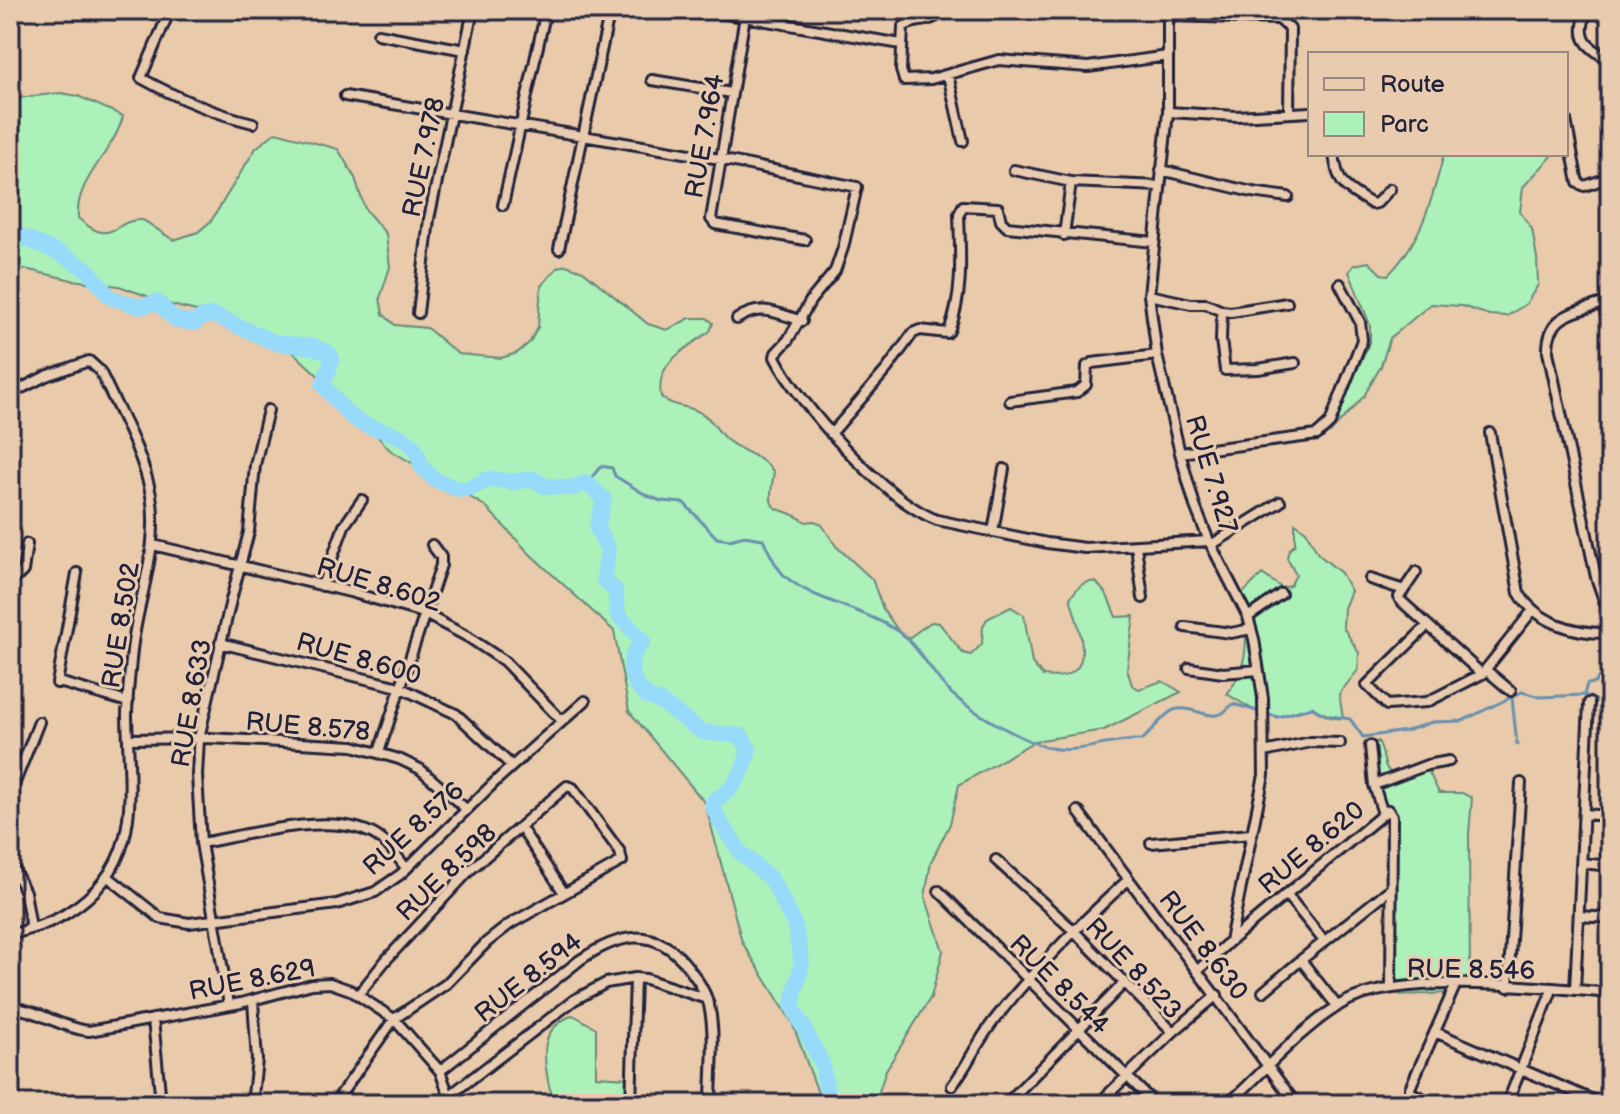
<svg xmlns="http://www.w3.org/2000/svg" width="1620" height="1114" font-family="'Balsamiq Sans',sans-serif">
	<rect width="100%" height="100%" fill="#e9caaa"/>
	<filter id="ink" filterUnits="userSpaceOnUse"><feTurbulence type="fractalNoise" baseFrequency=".0125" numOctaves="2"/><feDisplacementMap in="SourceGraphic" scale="16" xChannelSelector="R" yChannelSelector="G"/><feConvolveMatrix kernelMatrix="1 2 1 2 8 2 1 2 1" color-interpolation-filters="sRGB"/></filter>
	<g filter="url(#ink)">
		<path fill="#acf0ba" stroke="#67897a" stroke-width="2" d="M61,93l17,3 45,20c-9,37 -48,62 -45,102 35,32 36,0 64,2 5,1 23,16 32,20l24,-8 13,-11 45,-73 20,-16 62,17 17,29 10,31 21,25 4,33 -10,31 3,16 12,11 32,3 31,26 43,4 16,-5 13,-11 8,-15 3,-41 17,-19 8,-2 17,6 65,53 19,6 23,-12h17l6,5 -3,8c-25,19 -55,31 -49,66 16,12 24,7 40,16 12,6 16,19 26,27 16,13 35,15 47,32 -9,49 1,29 32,50l9,-1 7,4 14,21 36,33 11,30 19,27 8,1 21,-15 8,1 24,30 8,2 11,-11 1,-18 4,-7 24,-12 13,8 8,48 11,13c58,8 37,-45 27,-78 8,-10 12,-18 26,-16l11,13 9,22 18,-1 -7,53 5,16 7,4 23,-8 19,11 -77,38 -69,11 -76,44 -9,39 -19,38 -6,34 18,55 -12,46 -45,73 -11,34h-53l-30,-82 -50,-80 -37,-139 -76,-92 -15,-80 -84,-77 -45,-48 -95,-56 -50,-54 -46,-43 -53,-31 -69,-17 -53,-19 -47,-6 -47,-11 -15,3v-173z
			M1444,154h110l-31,33 -3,25 12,17 5,29 1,27 -12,19 -19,12 -18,-1 -27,-9 -31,-2 -41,34 -9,28 -17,30 -35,38 41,-93v-16l-21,-53 5,-7 15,-3 12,12 7,1c34,-34 44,-76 56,-121z
			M1295,523l11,8 12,23 23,19 10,18 -7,17 -1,19 16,26 -1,17 -19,24 4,24c-10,2 -22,-4 -31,-10l-34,9 -21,-5 -30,-18c25,-32 20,-61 14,-99l21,-21 20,14 8,-2 6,-11 -9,-17 2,-8 6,-6z
			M1378,741c8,13 2,29 19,36l30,-9 12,25h23l10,5 -3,36 1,144 -7,12 -12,3 -49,2 -4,-1 -7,-11 -1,-155 -4,-14 -8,-9 -7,-59z
			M573,1015l23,13v48l32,2 -1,26h-67c-10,-9 -11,-17 -13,-29 -5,-28 -3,-48 26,-60z"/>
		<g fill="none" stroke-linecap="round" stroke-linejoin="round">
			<path stroke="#6990ae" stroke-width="3" d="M587,483l14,-17 11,2 3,8 31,19 15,6 23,2 33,35 13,2 14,-4 19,3c6,12 12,28 22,37 28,26 85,33 119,60 19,16 29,40 47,57 19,18 69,46 95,54 32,9 65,-9 96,-7 10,-8 22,-27 32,-30 16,-6 35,11 49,3 4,-3 6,-6 10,-9l45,13 34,-10c12,10 24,9 38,12l13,18 43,-6 26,-9 30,-1 60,-29 18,5 44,-2 26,11
				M1584,695l3,-11 8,-1 5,-8 10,1
				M1512,698l5,47"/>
			<path stroke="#98dafa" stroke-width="16" d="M10,235l13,2 36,16 29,17 22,27 30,10 17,-5 19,18 19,3 5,-5 13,-3 63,28 39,4 15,7 2,7 -9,24c10,11 19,25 30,33 27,20 60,7 68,48l13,13 23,10h12l20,-10 24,3 20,-3 12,7 26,2 16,-5 17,16 -7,29 11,21 -4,31 11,10 3,25 25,26 -11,15 -1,16 6,14 10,10 15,7 40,29 39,4 8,13c-4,19 -14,43 -34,50l-3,6 8,17 21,31 31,27 23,46 7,37 -10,43 30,57 7,41"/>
			<defs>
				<path id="minor" d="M170,10l-29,68c36,20 71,35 112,45
					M703,10l198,34
					M746,10l-35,209 4,5 90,16
					M944,10c-16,16 -27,7 -41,17l-2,43 3,10 27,-1 68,-19 89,7 80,-11
					M1168,10v102l-19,183 8,60 23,98 15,53 14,35 39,76 6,22 9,59 1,77 -34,166
					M1587,10c-11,30 -1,35 23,51
					M1166,16l113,3 11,10 -1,83
					M378,34l87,16
					M948,75l15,66
					M652,80l79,13
					M345,96l375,63 137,28 -14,61 -8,23 -24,29 -23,40 -12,13 -1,4c25,49 111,144 162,163l110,23 38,5 124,-7
					M1168,112l68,4 74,-4
					M1566,120l12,63 7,3 25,-9
					M1334,154c4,33 11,33 38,50l5,-1 13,-14
					M1014,170l57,12 88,4
					M1161,170l91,22 36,5
					M503,205l43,-195
					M1064,235l7,-53
					M559,249l51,-239
					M1149,295l42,9h15l16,7 9,1 56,-9
					M1610,300l-7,3 7,29
					M1603,303c-30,10 -56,12 -55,49l48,225 14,41
					M1222,311l-1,29 4,30 33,-1 37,-6
					M418,313l11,-94 44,-209
					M737,319c24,-16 39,-6 65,2
					M10,394l36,-18 43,-15 11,10c18,39 43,81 51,124 9,53 -13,103 -19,155 -2,22 -5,45 -5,67 2,77 18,148 -60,196 -17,11 -38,16 -57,22
					M1010,401l67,-9 9,-7 1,-19 5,-3 65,-8
					M1490,433l29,160c18,30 57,41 91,40
					M831,434l56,-65 26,-36 7,-3 27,3 2,-2c15,-38 11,-77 10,-117l4,-8 35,2 3,13 6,6 147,15
					M1180,453l137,-18 13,-12 32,-83 -2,-18 -20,-38
					M993,532l11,-63
					M153,545l197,47 73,21 45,24 36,24 58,60
					M1211,545l69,-43
					M1136,546l7,52
					M1416,572l-17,25 1,3 82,74
					M77,573l-20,110h5l66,19
					M10,575l8,1 5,-5 4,-27
					M1370,579l34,11
					M322,586l22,-60 18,-26
					M1248,617l33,-23
					M1428,625l-61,60 20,20 40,-3 55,-28 51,-64
					M1185,627l46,6 20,-4
					M220,643l179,44 57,27 56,52
					M1189,668l34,5 35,-3
					M1486,670l25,21
					M128,739l81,-1 144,8 46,13 21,10 46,40
					M1370,746l4,39 9,29
					M379,752l62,-187v-8l-9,-12
					M1264,752l47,-10 29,1
					M1374,785l53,-20 22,-4
					M1078,811l218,293
					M1584,814l26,2
					M521,828l43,65
					M201,843c47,-8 141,-36 181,-3 9,7 17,19 24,28
					M1151,843l100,-9
					M10,852l5,-28 -3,-34 27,-68
					M996,860l77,70 100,102 -75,72
					M10,861l15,31 6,36
					M1582,863l28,3
					M107,876l53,42 29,5 148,-19 38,-12 26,-18 99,-97 85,-76
					M939,891l216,213
					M1286,894l38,47
					M1579,916l31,2
					M1198,970l32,-29 158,-131 4,6 -1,172
					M1508,987l13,-204
					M1575,990l14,-287
					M1263,992l38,-32
					M229,1005l-28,-162 -4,-68 2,-37 32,-138 18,-68 6,-67 13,-55
					M1337,1006l-36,-46 88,-70
					M10,1007c29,3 51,21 79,24l152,-28 71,-19 18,-1 20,7 44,29 46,52 12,33
					M153,1019l8,85
					M1173,1032l44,-37
					M1435,1032l167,72
					M440,1071l140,-111c40,-27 75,-35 108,7 9,12 17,23 21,38 7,31 2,68 2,99
					M952,1086c15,-20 25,-43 40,-63 41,-53 88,-99 137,-144
					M449,1096l125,-96 32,-17 29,-5 11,1 61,20
					M252,1104l5,-44 -4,-59
					M334,1104l60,-85 52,-35 41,-42 23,-18 112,-63 -2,-9 -47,-64 -6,-2 -97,84 -84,90 -28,35
					M631,1104l4,-126
					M1006,1104l119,-122
					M1228,1104c36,-32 69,-72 110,-98 54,-36 206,-19 272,-13
					M1434,1104l-24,-12v-4l46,-104
					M1507,1104l45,-114"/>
			</defs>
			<use href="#minor" stroke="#22223b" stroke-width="14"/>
			<use href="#minor" stroke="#e9ccb0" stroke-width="8"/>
		</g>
	</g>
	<g text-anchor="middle" stroke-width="6" stroke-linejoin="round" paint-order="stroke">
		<g font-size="26" fill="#22223b" stroke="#e9ccb0">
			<text transform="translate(704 136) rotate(-80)" y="9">RUE 7.964</text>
			<text transform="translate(423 157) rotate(-78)" y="9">RUE 7.978</text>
			<text transform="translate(1212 474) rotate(73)" y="9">RUE 7.927</text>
			<text transform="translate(379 584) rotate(17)" y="9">RUE 8.602</text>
			<text transform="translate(120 625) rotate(-81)" y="9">RUE 8.502</text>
			<text transform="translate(359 658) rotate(16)" y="9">RUE 8.600</text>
			<text transform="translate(191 703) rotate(-80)" y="9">RUE 8.633</text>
			<text transform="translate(308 726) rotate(5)" y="9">RUE 8.578</text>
			<text transform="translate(413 828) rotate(-42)" y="9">RUE 8.576</text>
			<text transform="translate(1311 847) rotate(-40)" y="9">RUE 8.620</text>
			<text transform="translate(446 872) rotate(-44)" y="9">RUE 8.598</text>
			<text transform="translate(1204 945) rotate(53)" y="9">RUE 8.630</text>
			<text transform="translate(1134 968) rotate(47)" y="9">RUE 8.523</text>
			<text transform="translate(1471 969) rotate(1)" y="9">RUE 8.546</text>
			<text transform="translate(528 977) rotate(-38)" y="9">RUE 8.594</text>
			<text transform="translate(252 979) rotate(-11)" y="9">RUE 8.629</text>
			<text transform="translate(1060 984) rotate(45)" y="9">RUE 8.544</text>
		</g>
	</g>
	<rect width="1620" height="1114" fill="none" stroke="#e9ccb0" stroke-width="40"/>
	<rect x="20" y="20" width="1580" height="1074" fill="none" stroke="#22223b" stroke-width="3" filter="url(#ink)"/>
	<rect x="1308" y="52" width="260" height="104" fill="#e9ccb0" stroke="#998881" stroke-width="2"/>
	<rect x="1324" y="78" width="40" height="12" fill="#e9ccb0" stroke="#998881" stroke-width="2"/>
	<text x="1380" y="92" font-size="24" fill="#22223b">Route</text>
	<rect x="1324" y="112" width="40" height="24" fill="#acf0ba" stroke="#998881" stroke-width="2"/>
	<text x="1380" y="132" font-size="24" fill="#22223b">Parc</text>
</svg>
